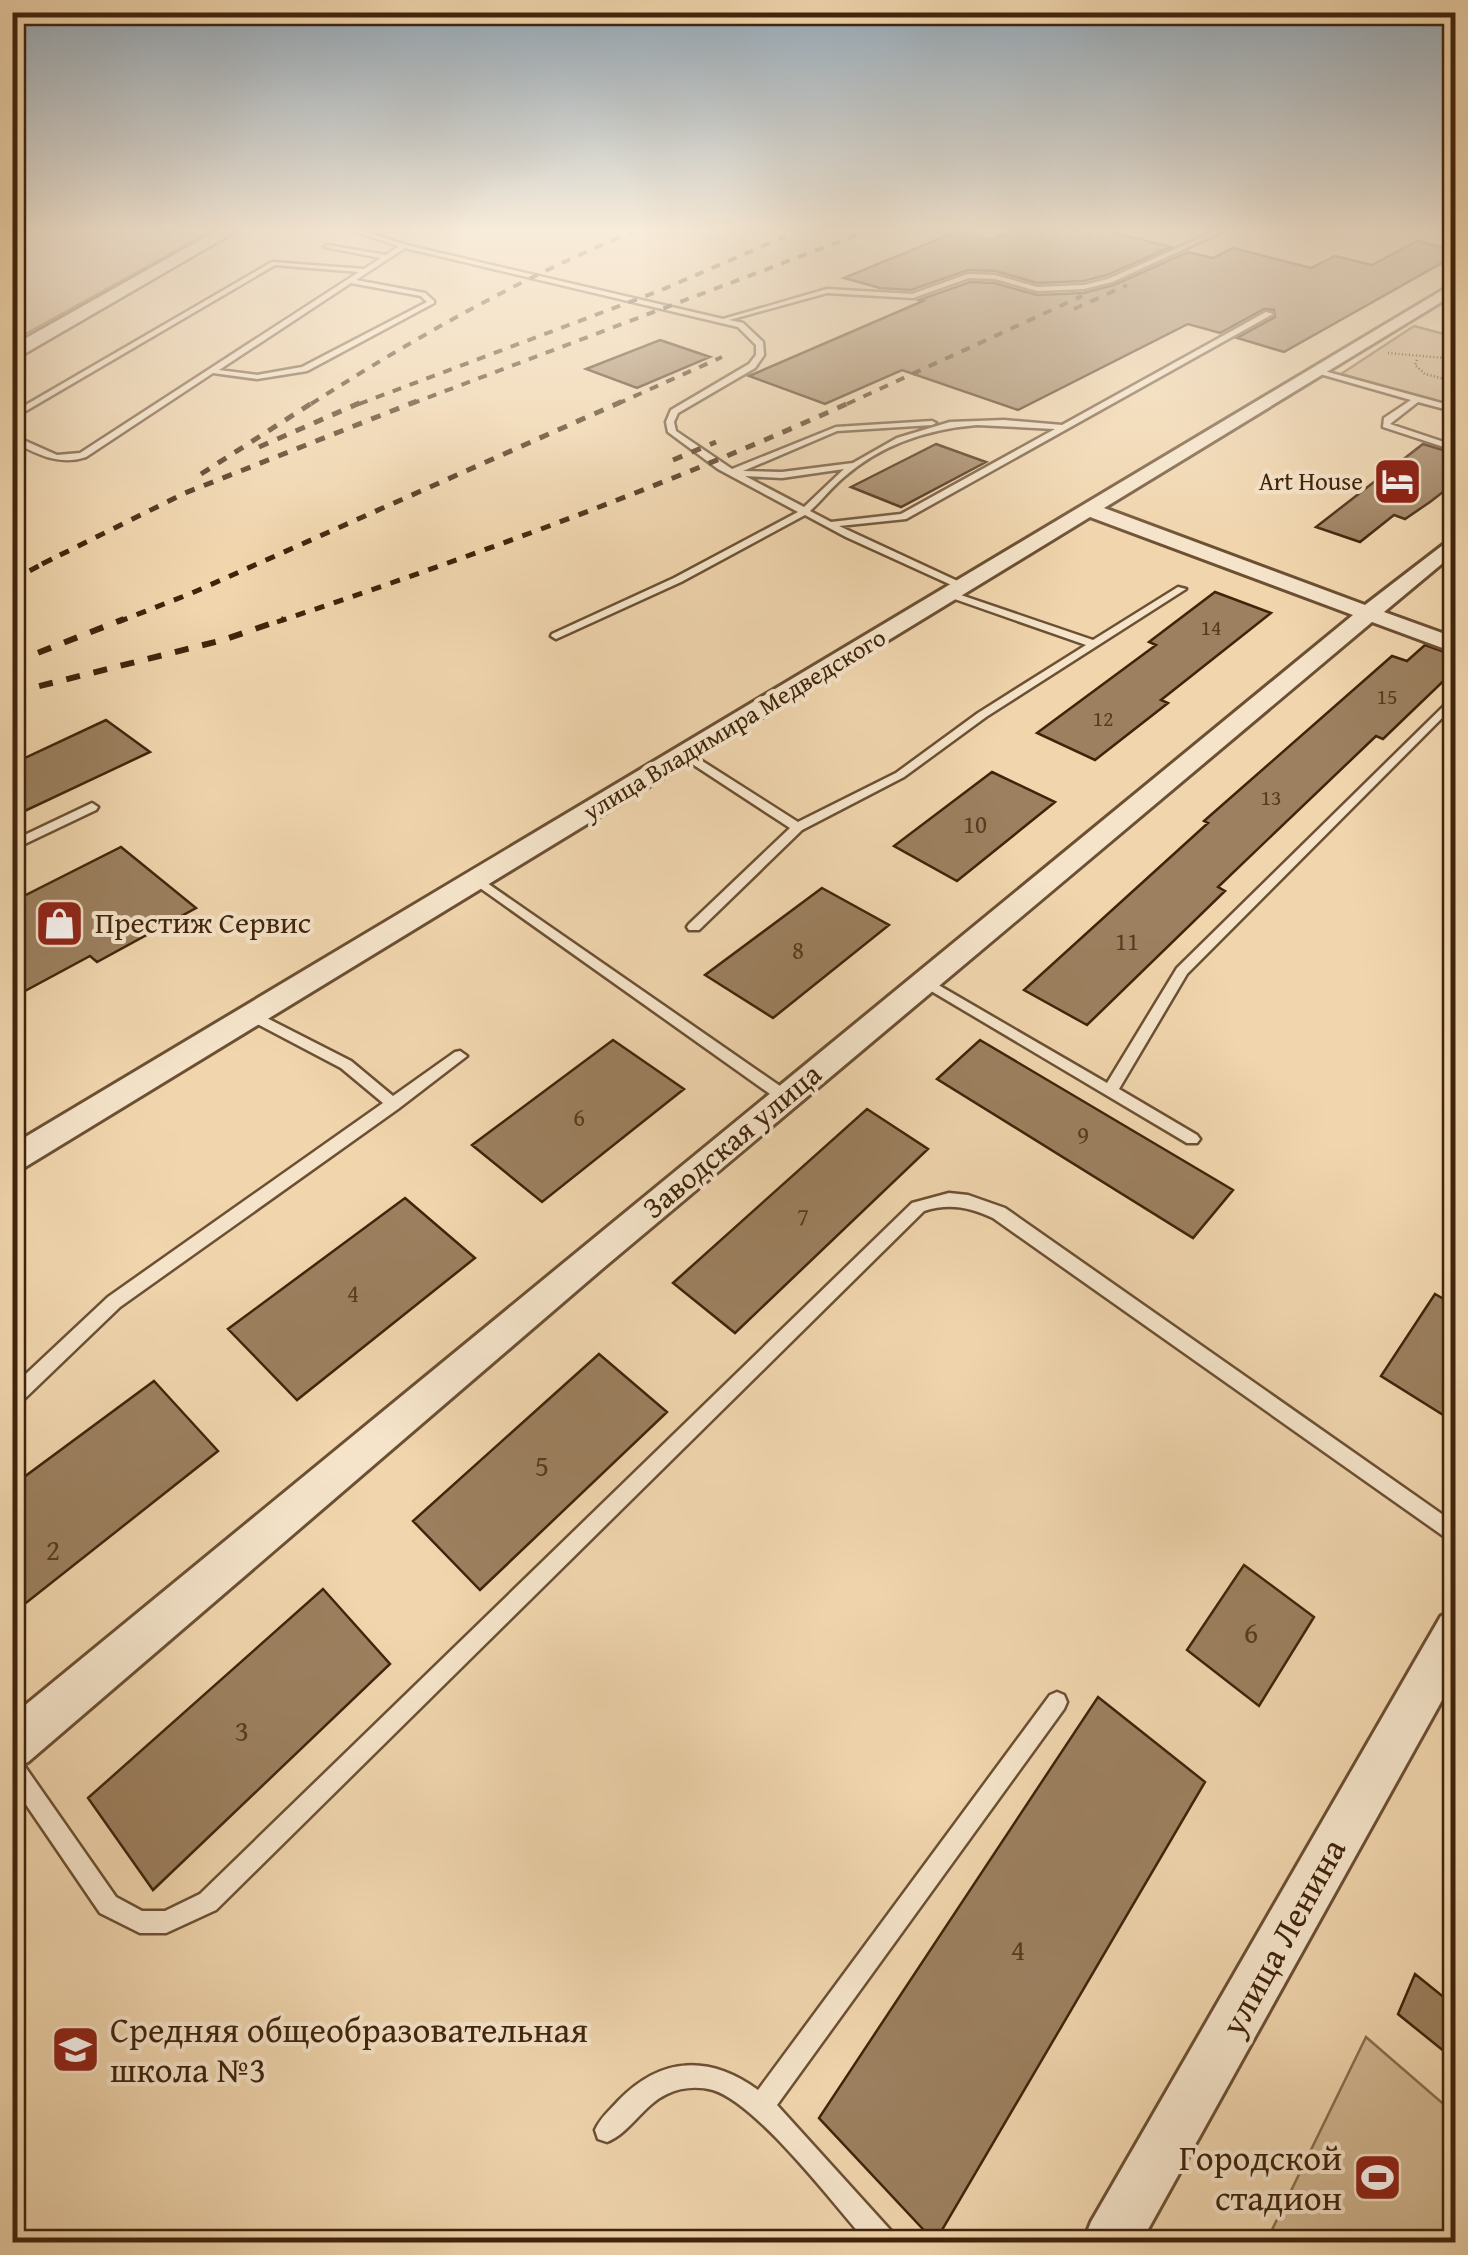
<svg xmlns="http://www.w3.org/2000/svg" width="1468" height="2255" font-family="'Gentium Book Plus',serif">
	<rect width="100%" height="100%" fill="#f0d5ad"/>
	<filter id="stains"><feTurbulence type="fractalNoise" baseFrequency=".002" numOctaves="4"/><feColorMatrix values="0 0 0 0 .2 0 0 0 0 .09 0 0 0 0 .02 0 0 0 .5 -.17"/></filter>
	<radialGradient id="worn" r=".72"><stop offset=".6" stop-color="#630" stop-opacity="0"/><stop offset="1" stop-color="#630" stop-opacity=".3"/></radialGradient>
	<path fill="#d2b791" stroke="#896e4e" stroke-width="2.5" d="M28,230h185l-200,111v-103z
		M1414,326l41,11v69l-114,-32z
		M1366,2037l89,77v128h-189z"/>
	<path fill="#9c805f" stroke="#40240a" stroke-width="2.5" d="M1017,230h88l66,17 -64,28 -24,6 -46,2 -41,-12 -28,-1 -57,20 -31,-2 -36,-10 114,-47 33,9z
		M1417,241l39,9v5l-172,97 -47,-14 38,-21 -1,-7 -10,-1 -44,24 -32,-9 -170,86 -116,-40 -77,34 -76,-28 174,-75 -4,-1 51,-18 24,1 43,12 47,-2 30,-8 74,-33 25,6 20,-10 78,20 24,-12 37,9z
		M660,340l50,17 -73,31 -51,-19z
		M936,444l50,18 -85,45 -50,-20z
		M1423,444l33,10v28l-26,20 -25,17 -11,-4 -34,27 -44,-15z
		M1215,592l56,21 -110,87 7,3 -73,57 -58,-27 119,-88 -7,-3z
		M1425,645l31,11v13l-73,70 -7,-3 -158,151 7,4 -138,134 -63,-35 184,-167 -4,-2 188,-165 15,5z
		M106,720l44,32 -138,65v-53z
		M992,772l63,30 -98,79 -63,-35z
		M121,847l75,61 -99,54 -7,-6 -78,42v-96z
		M822,888l67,37 -116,93 -68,-43z
		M613,1040l71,49 -142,113 -70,-57z
		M980,1040l253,150 -40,48 -256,-159z
		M867,1109l61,40 -193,184 -62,-50z
		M405,1198l70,60 -178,142 -69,-71z
		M1435,1294l21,12v117l-75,-47z
		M599,1354l68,58 -187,178 -67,-69z
		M154,1381l64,70 -206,163v-128z
		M1244,1565l70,52 -55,89 -72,-56z
		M323,1589l67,75 -237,226 -65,-92z
		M1098,1697l107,85 -270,460 -116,-124z
		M1415,1974l41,33v54l-58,-47z"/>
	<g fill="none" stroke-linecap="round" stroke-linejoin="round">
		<defs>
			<path id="service" d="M351,230h9l46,15 317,74 104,-30 85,5 56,-20 27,1 42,12 47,-2 24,-6 110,-49h8l-114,52 -28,7 -47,2 -42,-12 -26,-1 -56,20 -86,-5 -98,27 14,3 20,19 1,13 -9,13 -77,45 -4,9 2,9 56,38 104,-42 96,-6 4,2 -4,2 -95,6 -94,40 39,1 71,-9 44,-25 53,-16 54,-2 58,5 204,-113 7,2 -367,205 -67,7 125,58v4h-6l-112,-51 -41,-22 -124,67 -125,57 -5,-3 1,-2 122,-56 124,-66 -80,-43 -50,-37 -2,-10 5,-12 78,-46 7,-9v-10l-18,-18 -333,-79 -49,32 69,13 9,8v2l-127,68 -50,8 -44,-6 -127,84c-28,9 -49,-3 -74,-16v-6l45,20 23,-2 279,-181 -84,-7 -263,154v-6l260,-151 92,7 17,-11 -57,-11 3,-2 59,10 13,-9zM351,283l70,13 6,6 -125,65 -45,8 -38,-5zM977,425l78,4 -154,85 -70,8 -21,-11c12,-11 22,-24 34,-34 38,-33 84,-48 133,-52zM844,469l-40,38 -59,-31 37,2z
				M1437,294h4l15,8v5l-19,-11z
				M1313,368l143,39v5l-38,-10 -28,22 66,22v5l-73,-24 1,-9 27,-18 -98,-28z
				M1178,587l8,2 -200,128 -82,60 -102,53 -103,100h-10l-2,-3 2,-3 101,-96 -110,-72v-4h8l110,70 98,-49 82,-60 108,-68 -140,-49v-4h6l141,48z
				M1456,694v10l-269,270 -68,115 78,46 3,4 -3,4h-10l-271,-161 2,-3h10l179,104 70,-115z
				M92,803l6,4 -2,3 -84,40v-9z
				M477,876l313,217 2,4 -2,4h-10l-307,-218 -2,-3z
				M253,1011l98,50 42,35 62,-44 5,-1 7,5 -69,53 -278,198 -102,98 -6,2v-20l96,-90 275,-194 -42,-35 -93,-49 -2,-3 2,-3z
				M949,1193l19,2 37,13 451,316v21l-463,-327c-24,-11 -44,-15 -69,-7l-708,699 -50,23h-26l-40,-20 -88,-129v-29l7,3 97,139 26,14h23l35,-17 712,-691z
				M1057,1692l7,3 3,7 -3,7 -287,396 116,128 4,9h-30c-33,-37 -109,-138 -154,-152 -15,-4 -32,-3 -46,4 -24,11 -37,39 -60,48l-9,-3 -3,-9c5,-12 15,-20 24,-30 43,-44 91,-45 139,-10l292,-395z"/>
			<path id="minor" d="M1456,282v11l-352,215 261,97 91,-70v17l-72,60 72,26v15l-84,-31 -770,647 -574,493 -16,7v-53l1341,-1101 -263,-98 -1078,658v-30z
				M1456,1610v65l-315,567h-58l8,-20 350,-606z"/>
			<path id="tertiary" d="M218,230h20l-226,131v-15z"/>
		</defs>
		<use href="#service" stroke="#6c5033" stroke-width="5"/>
		<use href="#minor" stroke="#6c5033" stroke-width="6"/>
		<use href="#tertiary" stroke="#6c5033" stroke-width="5"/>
		<path stroke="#40240a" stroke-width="2.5" stroke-dasharray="1 2.5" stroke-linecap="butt" d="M1388,353l68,6
			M1417,360l-2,5 10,9 31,8"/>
		<use href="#service" fill="#f5e4ca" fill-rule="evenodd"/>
		<use href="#minor" fill="#f5e4ca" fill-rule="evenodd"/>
		<use href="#tertiary" fill="#f5e4ca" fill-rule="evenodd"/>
		<path stroke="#40240a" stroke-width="4" stroke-dasharray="9 9" stroke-linecap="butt" d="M1074,309l53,-24
			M311,404c105,-67 211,-127 326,-174
			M359,404l300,-113 141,-61
			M411,404l459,-174
			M617,404l105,-47
			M847,404l235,-108"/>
		<path stroke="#40240a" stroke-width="5" stroke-dasharray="10 10" stroke-linecap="butt" d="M259,447l105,-46
			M673,460l43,-18
			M201,474l114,-73
			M42,564l143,-71 232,-92
			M12,580l40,-21
			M118,622l74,-29 431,-192
			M277,622c191,-64 392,-137 576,-221"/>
		<path stroke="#40240a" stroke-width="6" stroke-dasharray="14 14" stroke-linecap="butt" d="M12,663l112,-44
			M12,693l211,-53 61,-21"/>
	</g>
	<linearGradient id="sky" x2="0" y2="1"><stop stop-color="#93a9ba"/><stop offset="0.42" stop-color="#f8ecda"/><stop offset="1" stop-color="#f8ecda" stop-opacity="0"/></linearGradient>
	<rect width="1468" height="546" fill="url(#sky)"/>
	<defs>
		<symbol id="hotel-square" viewBox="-11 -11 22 22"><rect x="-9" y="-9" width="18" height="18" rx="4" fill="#8f2418" stroke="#f5e4ca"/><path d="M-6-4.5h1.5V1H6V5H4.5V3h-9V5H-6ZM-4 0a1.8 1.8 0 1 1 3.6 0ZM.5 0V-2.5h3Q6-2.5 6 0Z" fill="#fff"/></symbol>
		<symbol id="shop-square" viewBox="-11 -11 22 22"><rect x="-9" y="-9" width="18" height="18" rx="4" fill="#8f2418" stroke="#f5e4ca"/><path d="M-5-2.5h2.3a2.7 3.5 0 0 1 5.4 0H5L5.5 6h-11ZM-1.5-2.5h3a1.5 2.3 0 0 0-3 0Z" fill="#fff"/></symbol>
		<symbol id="school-square" viewBox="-11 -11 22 22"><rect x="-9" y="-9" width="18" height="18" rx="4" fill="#8f2418" stroke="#f5e4ca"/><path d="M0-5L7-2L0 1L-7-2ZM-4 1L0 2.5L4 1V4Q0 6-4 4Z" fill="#fff"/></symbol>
		<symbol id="stadium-square" viewBox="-11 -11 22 22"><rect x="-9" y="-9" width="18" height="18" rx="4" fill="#8f2418" stroke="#f5e4ca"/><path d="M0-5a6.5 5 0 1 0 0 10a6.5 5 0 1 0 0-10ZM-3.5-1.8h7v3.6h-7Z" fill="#fff"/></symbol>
	</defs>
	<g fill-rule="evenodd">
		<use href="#hotel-square" x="1370" y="454" width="55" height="55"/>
		<use href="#shop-square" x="32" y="896" width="55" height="55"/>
		<use href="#school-square" x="48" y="2022" width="55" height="55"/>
		<use href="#stadium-square" x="1350" y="2150" width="55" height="55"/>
	</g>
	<g text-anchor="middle" stroke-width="8" stroke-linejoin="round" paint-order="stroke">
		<g font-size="22" fill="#573b1f">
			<text x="1211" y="635">14</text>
			<text x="1387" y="704">15</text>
			<text x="1103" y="726">12</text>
			<text x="1271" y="805">13</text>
		</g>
		<g font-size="25" fill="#40240a" stroke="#f5e4ca" text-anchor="end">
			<text x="1363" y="490">Art House</text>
		</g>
		<g font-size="25" fill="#40240a" stroke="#f5e4ca">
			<text transform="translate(734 724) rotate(-31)" y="9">улица Владимира Медведского</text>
		</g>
		<g font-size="25" fill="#573b1f">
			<text x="975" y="833">10</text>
			<text x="1127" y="950">11</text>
			<text x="798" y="959">8</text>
			<text x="579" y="1126">6</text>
			<text x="1083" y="1144">9</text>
			<text x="803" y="1225">7</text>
			<text x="353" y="1302">4</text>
		</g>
		<g font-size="30" fill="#40240a" stroke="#f5e4ca" text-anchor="start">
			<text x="95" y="933">Престиж Сервис</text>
		</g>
		<g font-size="30" fill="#40240a" stroke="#f5e4ca">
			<text transform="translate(732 1141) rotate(-40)" y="10">Заводская улица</text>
		</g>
		<g font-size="30" fill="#573b1f">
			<text x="542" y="1476">5</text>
			<text x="53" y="1560">2</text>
			<text x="1251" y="1643">6</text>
			<text x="242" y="1741">3</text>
			<text x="1018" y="1960">4</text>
		</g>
		<g font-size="35" fill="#40240a" stroke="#f5e4ca">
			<text transform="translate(1283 1937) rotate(-61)" y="12">улица Ленина</text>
		</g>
		<g font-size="35" fill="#40240a" stroke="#f5e4ca" text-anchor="start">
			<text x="110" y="2042">Cредняя общеобразовательная<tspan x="110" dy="40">школа №3</tspan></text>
			<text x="1342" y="2170" text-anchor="end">Городской<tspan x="1342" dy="40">стадион</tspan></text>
		</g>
	</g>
	<rect width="1468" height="2255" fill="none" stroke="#f0d5ad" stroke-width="50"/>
	<rect x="15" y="15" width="1438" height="2225" fill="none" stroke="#40240a" stroke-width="5"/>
	<rect x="25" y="25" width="1418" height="2205" fill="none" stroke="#40240a" stroke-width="2.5"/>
	<rect width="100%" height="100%" filter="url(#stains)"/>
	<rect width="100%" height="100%" fill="url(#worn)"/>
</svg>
